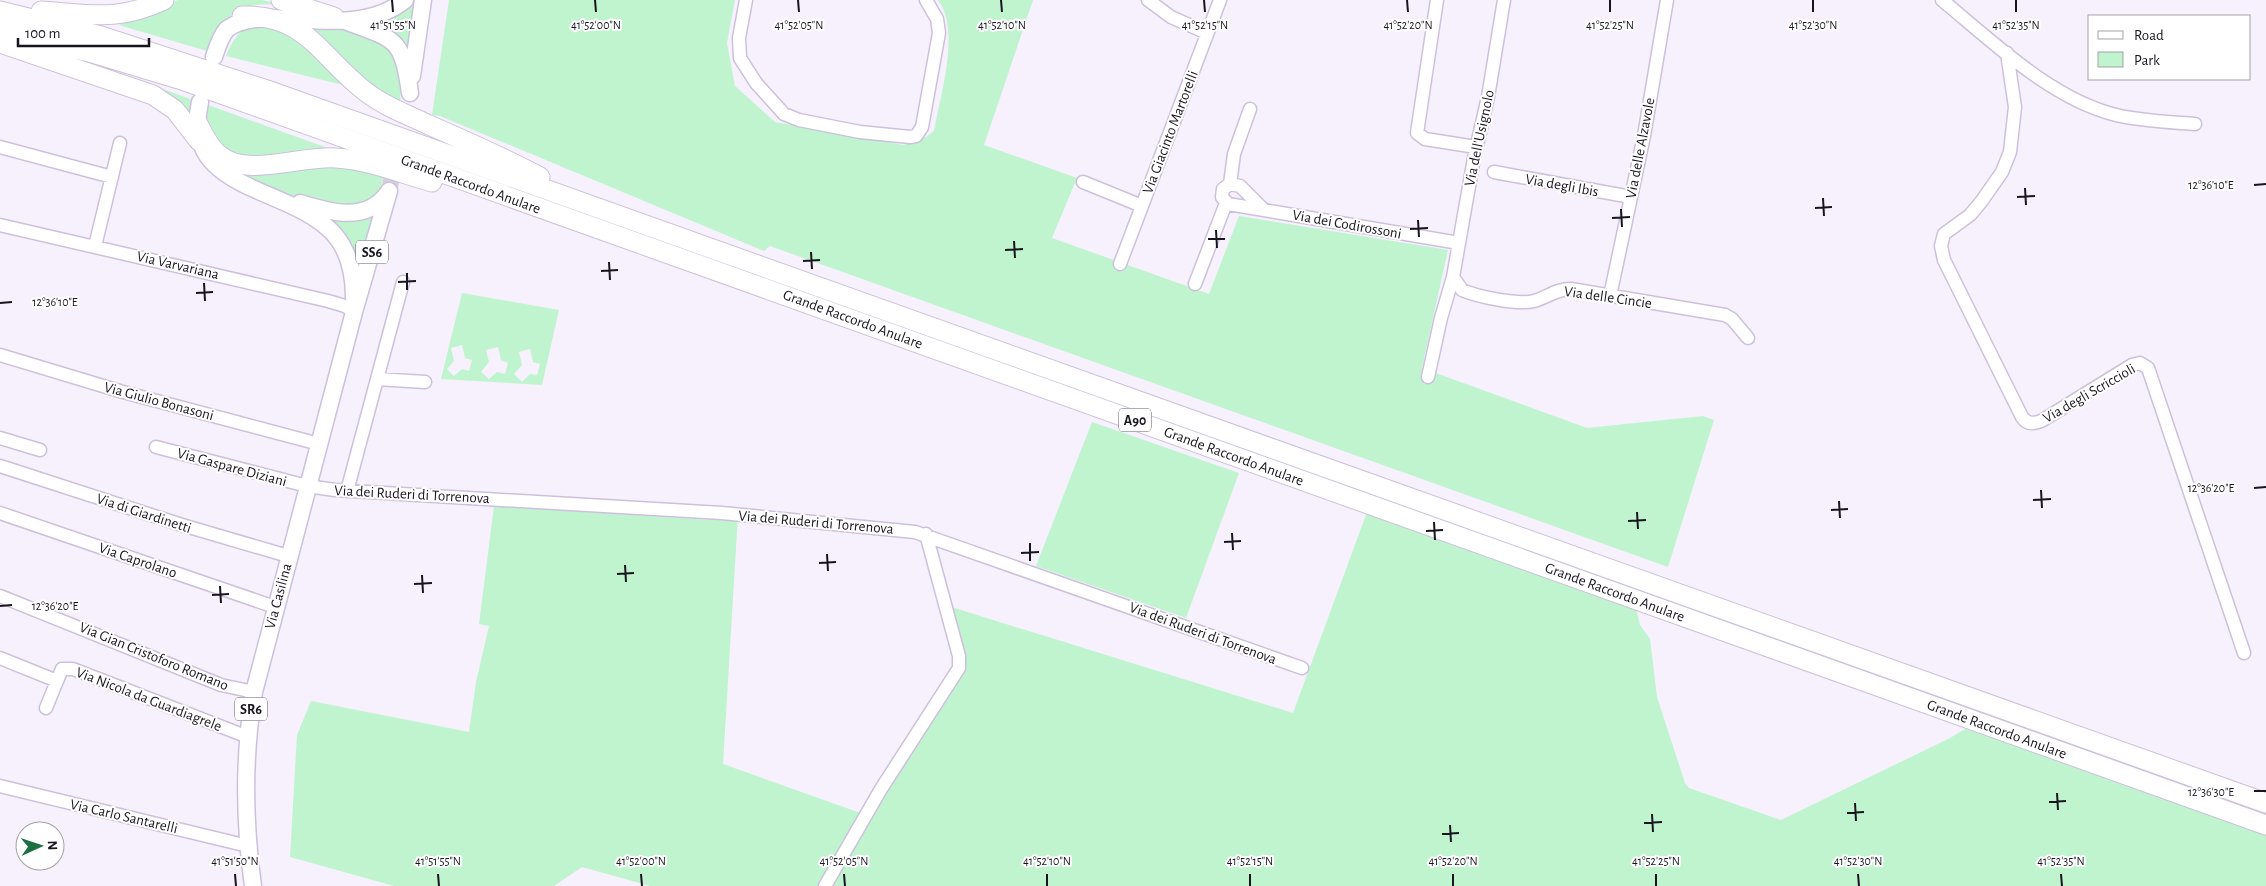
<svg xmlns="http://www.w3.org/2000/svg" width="2266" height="886" font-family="'Alegreya Sans',sans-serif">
	<rect width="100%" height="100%" fill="#f6f1fd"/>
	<path fill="#c0f4cf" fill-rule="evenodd" d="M178,0h84l26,6c-44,-6 -64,3 -81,45l-88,-26z
		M413,0h6l-10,59 -45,-37z
		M449,0h286l-8,43 8,43 40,36 129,23 22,-8 8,-6c6,-34 27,-102 4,-131h95l-49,145 93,33 -25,60 157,56 30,-78 209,34 -26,118 165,60 116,-12 11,4 -46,147 -898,-321 -6,5 -324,-135 -8,-1z
		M281,13l82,19 32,17 6,27 -1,29 -10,-3z
		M280,23l67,63 -121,-30c13,-32 22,-29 54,-33z
		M147,83l46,17 -3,20z
		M208,105l128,46 -101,9c-18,-19 -31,-27 -27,-55z
		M322,161l64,9 -7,22 -7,12 -48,4 -78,-31 -22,-14z
		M380,209l-21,73 -36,-66z
		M462,293l97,17 -17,75 -101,-6zM462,345l3,13 7,2 -3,11 -7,-2 -8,7 -7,-7 7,-8 -3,-13zM498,347l3,13 7,3 -3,11 -8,-2 -8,7 -8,-7 8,-10 -3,-12zM530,349l3,13 7,2 -3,11 -7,-1 -8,8 -8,-8 8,-9 -3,-13z
		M1092,422l147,51 -53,145 -150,-52z
		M1377,485l251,90 12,50 10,14 7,58 28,86 4,5 92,32 169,-82 50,-30 266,88v90h-1616l-68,-19 -28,19h-160l-104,-29 7,-122 14,-34 158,31 7,-50 13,-56 -10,-2 15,-118 216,14 1,-8 27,3 -15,249 143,51 94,-150 -15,-60 348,108z"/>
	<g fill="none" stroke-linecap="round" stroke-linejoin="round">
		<path stroke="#d5d0dc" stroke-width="16" stroke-dasharray="16 8" stroke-linecap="butt" d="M389,191l21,-98"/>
		<defs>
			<path id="minor" d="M746,0l-7,38 1,20 16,25 28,31 15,6 61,12 50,5 6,-1 6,-9 17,-94 -2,-14 -11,-19
				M1148,0l23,17 36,16
				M1437,0l-20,133 8,6 51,8
				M1942,0c51,42 109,99 174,115 25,6 53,7 79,9
				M2007,53l8,54 -5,45 -8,20 -21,30 -11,13 -26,19 -3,12 3,14 78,157c5,8 13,7 21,3l89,-55 8,-2 8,5 96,285
				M0,147l112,30
				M1494,172l137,25
				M1083,182l59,24
				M1230,184l4,-30 16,-45
				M1264,210l-24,-24 -10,-2 -7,5 -1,8 6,7 231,39
				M0,225l328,76 17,5 9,6
				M95,246l25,-103
				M1120,264l100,-264
				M1453,277l9,13c16,7 56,15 72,11 14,-4 22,-12 37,-12l154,26 7,4 16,19
				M1195,284l31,-81
				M1610,296l34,-160 23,-136
				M0,355l123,37 196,52
				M1428,377l13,-59 12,-41 21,-119 14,-61 16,-97
				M377,379l48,3
				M0,438l40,12
				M156,447l151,39 28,4 387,23 193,19 387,136
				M0,466l182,59 106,31
				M347,491l56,-209
				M0,513l275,94
				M0,596l221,89 33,7
				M0,658l57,23 5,-12h11l175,68
				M46,708l11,-27
				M0,786l248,60
				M825,886l56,-97 78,-121v-12l-33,-122"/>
			<path id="major" d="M345,21c50,19 57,15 65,72
				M214,57c3,-9 6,-20 13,-28 38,-29 123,15 178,-29
				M412,76l11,-76
				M200,102c-20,91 90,83 134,132 15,17 20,41 20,64
				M300,203c29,9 66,20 87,-9
				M253,886c-9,-65 -10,-128 1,-194l100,-380 35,-121"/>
			<path id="highway" d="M281,0l53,17
				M0,11l101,25 166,54 1999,713
				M41,11c48,3 77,11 123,-11
				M242,16c65,-2 78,41 124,76 18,14 40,22 61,32 38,17 76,33 113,53
				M0,30l89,22 96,29 2081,744
				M0,43l153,52 22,15 24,31
				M197,122c6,11 11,24 21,32 28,25 83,1 118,4 33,2 64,15 96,24"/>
		</defs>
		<use href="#minor" stroke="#ccc1dd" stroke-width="15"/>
		<use href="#major" stroke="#ccc1dd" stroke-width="19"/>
		<use href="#highway" stroke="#ccc1dd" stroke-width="21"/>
		<use href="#minor" stroke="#fff" stroke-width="12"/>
		<use href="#major" stroke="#fff" stroke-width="16"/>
		<use href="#highway" stroke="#fff" stroke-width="19"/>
	</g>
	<path fill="none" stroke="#19151f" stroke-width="2" d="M392,0l1,12M595,0l1,12M798,0l1,12M1001,0l1,12M1204,0l1,12M1407,0l1,12M1610,0v12M1813,0v12M2016,0v12M2254,185l12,-1M2025,188l1,17M2017,197l18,-1M1823,198l1,18M1815,208l17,-1M1621,209l1,18M1612,218l18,-1M1418,220l1,17M1410,229l18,-1M1216,230l1,18M1208,239h17M1014,241l1,17M1005,250l18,-1M811,252l1,17M803,261l17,-1M609,262l1,18M601,271l17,-1M407,273v17M398,282l18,-1M204,283l1,18M196,293l17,-1M0,303l12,-1M2254,488l12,-1M2041,490l1,18M2033,500l18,-1M1839,501l1,17M1831,510l17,-1M1637,512l1,17M1628,521l18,-1M1434,522l1,18M1426,531l17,-1M1232,533l1,17M1224,542l17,-1M1030,543v18M1021,553l18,-1M827,554l1,17M819,563l17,-1M625,565l1,17M617,574l17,-1M422,575l1,18M414,584l18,-1M220,586l1,17M212,595l17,-1M0,606l12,-1M2254,791h12M2057,793l1,17M2049,802l17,-1M1855,803l1,18M1847,813l17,-1M1652,814l1,18M1644,823l18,-1M1450,825l1,17M1442,834l17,-1M235,874l1,12M438,874l1,12M641,874l1,12M844,874l1,12M1047,874v12M1250,874v12M1453,874v12M1656,874v12M1858,874l1,12M2061,874l1,12"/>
	<g text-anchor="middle" stroke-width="4" stroke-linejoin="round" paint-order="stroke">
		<g fill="#fff" stroke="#5e5b62" stroke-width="1">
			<rect x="356" y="240.5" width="32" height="23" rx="4"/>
			<rect x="1119" y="408.5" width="32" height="23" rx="4"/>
			<rect x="235" y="697.5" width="32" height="23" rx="4"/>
		</g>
		<g font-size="14" font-weight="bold" fill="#19151f">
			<text x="372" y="257">SS6</text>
			<text x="1135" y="425">A90</text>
			<text x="251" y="714">SR6</text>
		</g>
		<g font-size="15" fill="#19151f" stroke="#fff">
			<text transform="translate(1170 132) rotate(-69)" y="5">Via Giacinto Martorelli</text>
			<text transform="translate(1479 138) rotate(-78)" y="5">Via dell'Usignolo</text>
			<text transform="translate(1640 148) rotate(-79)" y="5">Via delle Alzavole</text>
			<text transform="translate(471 184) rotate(20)" y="5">Grande Raccordo Anulare</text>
			<text transform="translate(1562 185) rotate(10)" y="5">Via degli Ibis</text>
			<text transform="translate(1347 224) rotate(10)" y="5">Via dei Codirossoni</text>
			<text transform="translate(178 265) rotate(13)" y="5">Via Varvariana</text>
			<text transform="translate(1608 297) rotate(8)" y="5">Via delle Cincie</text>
			<text transform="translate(853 319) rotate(20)" y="5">Grande Raccordo Anulare</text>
			<text transform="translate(2089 393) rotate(-30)" y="5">Via degli Scriccioli</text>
			<text transform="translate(159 401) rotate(15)" y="5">Via Giulio Bonasoni</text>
			<text transform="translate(1234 456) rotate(20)" y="5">Grande Raccordo Anulare</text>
			<text transform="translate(232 467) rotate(15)" y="5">Via Gaspare Diziani</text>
			<text transform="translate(412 494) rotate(3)" y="5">Via dei Ruderi di Torrenova</text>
			<text transform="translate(144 513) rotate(18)" y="5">Via di Giardinetti</text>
			<text transform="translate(816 522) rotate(5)" y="5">Via dei Ruderi di Torrenova</text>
			<text transform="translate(138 560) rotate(19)" y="5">Via Caprolano</text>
			<text transform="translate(1615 592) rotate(20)" y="5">Grande Raccordo Anulare</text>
			<text transform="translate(278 596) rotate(-75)" y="5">Via Casilina</text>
			<text transform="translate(1203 633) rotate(20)" y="5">Via dei Ruderi di Torrenova</text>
			<text transform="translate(154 656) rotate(22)" y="5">Via Gian Cristoforo Romano</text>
			<text transform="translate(149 699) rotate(21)" y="5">Via Nicola da Guardiagrele</text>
			<text transform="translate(1997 729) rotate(20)" y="5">Grande Raccordo Anulare</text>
			<text transform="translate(124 816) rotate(13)" y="5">Via Carlo Santarelli</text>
		</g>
	</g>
	<g font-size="12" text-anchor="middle" fill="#19151f" stroke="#fff" stroke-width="4" stroke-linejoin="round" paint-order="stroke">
		<text x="393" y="29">41°51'55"N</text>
		<text x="596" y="29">41°52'00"N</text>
		<text x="799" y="29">41°52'05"N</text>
		<text x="1002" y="29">41°52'10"N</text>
		<text x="1205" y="29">41°52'15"N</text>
		<text x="1408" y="29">41°52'20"N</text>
		<text x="1610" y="29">41°52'25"N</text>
		<text x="1813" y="29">41°52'30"N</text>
		<text x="2016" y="29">41°52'35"N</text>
		<text x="2211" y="189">12°36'10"E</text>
		<text x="55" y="306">12°36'10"E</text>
		<text x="2211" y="492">12°36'20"E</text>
		<text x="55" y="610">12°36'20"E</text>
		<text x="2211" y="796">12°36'30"E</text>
		<text x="235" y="865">41°51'50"N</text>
		<text x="438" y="865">41°51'55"N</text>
		<text x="641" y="865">41°52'00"N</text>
		<text x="844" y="865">41°52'05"N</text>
		<text x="1047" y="865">41°52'10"N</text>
		<text x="1250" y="865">41°52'15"N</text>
		<text x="1453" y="865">41°52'20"N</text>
		<text x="1656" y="865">41°52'25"N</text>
		<text x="1858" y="865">41°52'30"N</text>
		<text x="2061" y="865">41°52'35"N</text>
	</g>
	<rect x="2088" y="15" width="162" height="65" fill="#ffffff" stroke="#a3a1a5"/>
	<rect x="2098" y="31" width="25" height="8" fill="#ffffff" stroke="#a3a1a5"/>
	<text x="2134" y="40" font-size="15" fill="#19151f">Road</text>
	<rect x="2098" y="52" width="25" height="15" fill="#c0f4cf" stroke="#a3a1a5"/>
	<text x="2134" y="65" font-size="15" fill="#19151f">Park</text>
	<g transform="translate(40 846) rotate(87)"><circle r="24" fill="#ffffff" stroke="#a3a1a5"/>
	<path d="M0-4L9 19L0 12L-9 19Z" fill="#1d6f41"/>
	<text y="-8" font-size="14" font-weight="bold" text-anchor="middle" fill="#19151f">N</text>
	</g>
	<path d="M18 38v8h131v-8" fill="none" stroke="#19151f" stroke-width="2.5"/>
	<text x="25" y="38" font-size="15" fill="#19151f" stroke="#ffffff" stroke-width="4" paint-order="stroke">100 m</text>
</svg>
